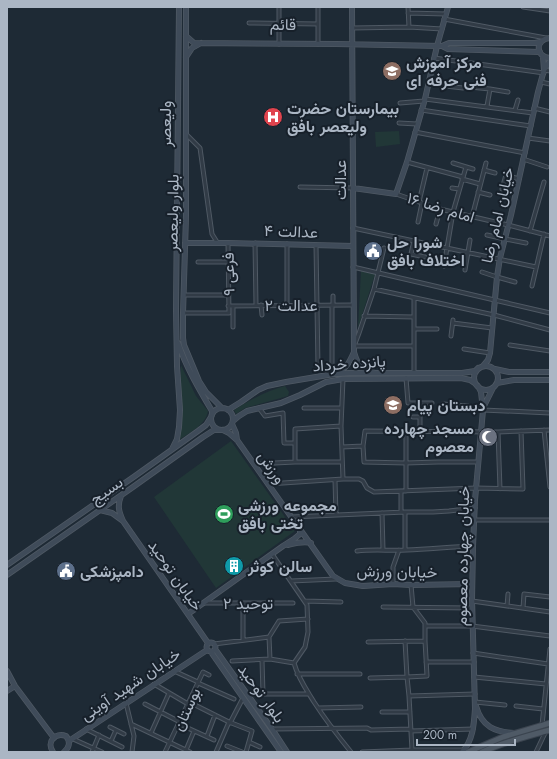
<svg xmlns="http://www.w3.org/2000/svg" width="557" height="759" font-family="Jost,Vazirmatn,sans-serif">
	<rect width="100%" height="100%" fill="#1e2a35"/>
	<path fill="#213737" d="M399,131l1,13 -24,3 -1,-15z
		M361,271l14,3 -17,54z
		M181,365l15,31 12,15c-2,14 -19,22 -29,29z
		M285,386l4,6 -1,4 -43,12 -9,6 -2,-4c17,-10 31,-19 51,-24z
		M231,441l64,90 -79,57 -62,-91z"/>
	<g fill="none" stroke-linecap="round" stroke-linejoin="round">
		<defs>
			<path id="street" d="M318,7v37
				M408,7l1,20
				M523,7l27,4
				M408,13l38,1
				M444,19l102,19
				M249,23l69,1
				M352,28l57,-1 33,2
				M279,44v-37
				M434,58l110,15
				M544,70l6,1
				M541,82l9,2
				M428,84l35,4
				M470,87l20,2 -3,17
				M490,89l18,3
				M425,99l108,14
				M400,103l24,-2
				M534,108l16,4
				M421,110l110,16
				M515,110l3,-10
				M399,123l18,1
				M415,132l110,21
				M186,134l14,14 12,86 5,8
				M528,138l22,3
				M523,159l24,8
				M407,162l56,15
				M453,163l20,6
				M484,170l11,3
				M462,179l18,5
				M300,187l53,1
				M452,188l7,1
				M502,189l4,-14 13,4
				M478,192l12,3
				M396,194l44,15 68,16 42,11
				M419,202l8,-34
				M472,217l14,-54
				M418,222l4,-19
				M436,224l4,-15
				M353,228l183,39
				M530,231l14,-49
				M487,235l18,4 21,4
				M414,240l-3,14 14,3
				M255,243l1,62
				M316,245l2,122
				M384,248l-10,41 -15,44 -5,13h60
				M433,259l11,2
				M198,262h30
				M444,266l9,-54 13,-45
				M353,267l197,46
				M465,270l5,-30
				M482,272l15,5 18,5
				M532,286l12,-52
				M374,289l120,26 56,15
				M184,295h44
				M333,296v9
				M414,298v75
				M261,305l1,10
				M287,305v-61
				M228,306l125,-1
				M233,306v21
				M183,313h46l-1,-70
				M364,316l50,1
				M453,323l39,5
				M414,329h23
				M451,336l2,-16
				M510,345l40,6
				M464,349l26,4
				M327,375l5,-10v-60
				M406,378l2,25h24
				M443,404l24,2 16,4 67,3
				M259,408l6,8 18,-3 1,30h10
				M304,408h37
				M413,417h7v14
				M544,430l6,57
				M406,431v60
				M498,432l2,57
				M363,446l1,16 42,1 32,-1h40
				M342,447l21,-1 2,-15 133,1 52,-2
				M295,462v-33l46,-3
				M254,464l41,-2h47
				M343,479l-2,-53 2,-47
				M335,480l1,35
				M268,484l75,-5h16l4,2 4,7 7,4 102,-4 47,1 -2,-58
				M401,491v21
				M405,512v38
				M382,513l1,37
				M292,517l113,-5h28l16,-1 26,-3
				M475,520h75
				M357,551c17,-2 33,0 50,-1 22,-1 44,-3 66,-4
				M272,554l35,51 1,27 -3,15 -11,16c4,15 12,26 20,39 11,17 24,34 37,50
				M291,581l45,-2
				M393,584v-17l6,-17
				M305,601l36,1
				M472,601l78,11
				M205,603h88
				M243,604v36
				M507,606l1,-12
				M383,607l89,1
				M523,608l1,-14 26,3
				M425,626h47l78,10
				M269,637l1,22
				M405,641l2,36 20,-1 -2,-35v-18l-12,-16 -2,-22
				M368,642l57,-1
				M214,644l55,-7 10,-16 29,-2
				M473,653l75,11
				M262,660l1,34
				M232,661l38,-2 24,4
				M426,662h48
				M174,671l24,11
				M297,674h63
				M474,677l72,7
				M370,678l37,-1 2,19 3,54
				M198,683l36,16
				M154,684l34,20
				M247,694h62
				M409,696l66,-2
				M189,702l40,20 23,9 -6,21
				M475,702l30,3
				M126,703l8,33 -2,16
				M145,704l35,18
				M516,706l27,3
				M318,708l43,-1
				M382,712h28
				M230,723l13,-25
				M131,724l59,28
				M179,724l35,16
				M542,725l8,-76
				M110,727l6,3 -5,11
				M86,729l36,18
				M272,729l95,-1 4,2 40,-1
				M116,730l8,4
				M411,731l62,-2
				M151,733l18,-40
				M207,736l8,-21
				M73,739l29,13
				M249,742l11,5
				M227,746l15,6
				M186,750l8,-19
				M92,752l7,-17
				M165,752l38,-80 6,3
				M216,752l13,-30
				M362,752l50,-2h52
				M536,752l10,-21"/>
			<path id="secondary" d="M186,7v209l-3,97v25l1,7 15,36 7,11 16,16
				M352,7l2,345c4,14 7,17 21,21
				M186,36l8,7 142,1 106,2 6,3 92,3
				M550,38c-15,1 -15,19 0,20
				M442,46l7,-3h86l5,-1
				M543,56l1,14
				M186,57l6,-9 9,-5
				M353,188l43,6 11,-32 18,-63 12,-53 11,-39
				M185,243h43l125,3
				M178,343c8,24 21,46 34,68v4
				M474 378a12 12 0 1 1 24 0a12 12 0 1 1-24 0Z
				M483,366l5,-6 2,-7 7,-76 3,-19 11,-43 27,-123 6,-22 6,-9
				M495,369l14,3h41
				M338,372c9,-4 12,-11 16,-20
				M497,383l17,-3h36
				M211 419a11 11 0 1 1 22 0a11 11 0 1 1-22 0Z
				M483,408l10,-20
				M228,410l13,-8 17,-12 9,-4 19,-4 48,-8 15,-1h113l13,-2 3,-3
				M233,421l6,-5 8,-5 34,-8 19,-8 26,-13 17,-3 118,-1 9,2 6,4
				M232,424l4,9 1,7
				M223,430l6,3 8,7 96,136 12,7 18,3 30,-2 18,1 61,-1
				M172,449l5,-10 2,-12 1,-17 -3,-44 -1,-56 3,-303
				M100,510l12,3 11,8c-4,-9 -6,-15 -2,-25
				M123,521l85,122
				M288,545c8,-2 15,-4 23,-2
				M7,565l128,-89 63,-45 8,-6 5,-8
				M7,575l126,-88 70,-50 11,-7h7
				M188,614l95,-68 11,-7 6,-5v-6
				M206.5 647a4.5 4.5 0 1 1 9 0a4.5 4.5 0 1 1-9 0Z
				M215,649l57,80 15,23
				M211,652l70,100
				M7,671l8,15 39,52
				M7,691l8,-5
				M476,706c6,21 19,26 38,27
				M69,741l138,-91
				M53,752c-7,-10 2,-20 13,-16 5,6 3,12 -2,16
				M462,752c11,-11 12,-28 13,-43l-3,-110 1,-53 2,-46 8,-90 -2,-18 -3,-6"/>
			<path id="primary" d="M468,752l35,-15 47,-14
				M482,752c22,-10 45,-16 68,-22"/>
		</defs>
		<use href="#street" stroke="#4f5964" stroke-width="5"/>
		<use href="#secondary" stroke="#4f5964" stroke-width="6"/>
		<use href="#primary" stroke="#3b444f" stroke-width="7"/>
		<use href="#street" stroke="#313b46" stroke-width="3"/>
		<use href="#secondary" stroke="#3f4b59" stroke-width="4.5"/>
		<use href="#primary" stroke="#4f5a66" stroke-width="5"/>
	</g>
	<defs>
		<symbol id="school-disc" viewBox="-11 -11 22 22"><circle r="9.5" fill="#8d6e63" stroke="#17202a"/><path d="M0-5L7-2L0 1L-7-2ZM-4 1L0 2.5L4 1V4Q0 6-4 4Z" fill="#fff"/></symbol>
		<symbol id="hospital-disc" viewBox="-11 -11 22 22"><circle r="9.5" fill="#e0444e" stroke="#17202a"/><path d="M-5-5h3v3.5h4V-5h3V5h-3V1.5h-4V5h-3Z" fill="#fff"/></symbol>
		<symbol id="civic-disc" viewBox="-11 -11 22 22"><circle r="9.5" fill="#5c6f8a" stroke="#17202a"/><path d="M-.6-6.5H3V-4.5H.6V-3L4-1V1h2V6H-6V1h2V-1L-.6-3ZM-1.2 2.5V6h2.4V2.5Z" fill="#fff"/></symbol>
		<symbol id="mosque-disc" viewBox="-11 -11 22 22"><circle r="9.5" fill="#6b7280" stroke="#17202a"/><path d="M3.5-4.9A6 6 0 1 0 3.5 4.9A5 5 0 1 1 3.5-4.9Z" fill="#fff"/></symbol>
		<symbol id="stadium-disc" viewBox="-11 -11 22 22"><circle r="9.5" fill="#2e9e5b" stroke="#17202a"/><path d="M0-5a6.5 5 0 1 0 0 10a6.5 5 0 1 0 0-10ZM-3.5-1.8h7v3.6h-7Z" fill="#fff"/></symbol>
		<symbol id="building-disc" viewBox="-11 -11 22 22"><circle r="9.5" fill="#0f9aa8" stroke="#17202a"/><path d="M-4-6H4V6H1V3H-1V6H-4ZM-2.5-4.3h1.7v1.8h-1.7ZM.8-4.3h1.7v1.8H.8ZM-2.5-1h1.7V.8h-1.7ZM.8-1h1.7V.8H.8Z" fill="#fff"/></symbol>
	</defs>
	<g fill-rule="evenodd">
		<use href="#school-disc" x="381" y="60" width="22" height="22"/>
		<use href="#hospital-disc" x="262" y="106" width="22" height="22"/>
		<use href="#civic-disc" x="362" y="240" width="22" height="22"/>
		<use href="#school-disc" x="382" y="394" width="22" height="22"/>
		<use href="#mosque-disc" x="477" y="426" width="22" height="22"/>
		<use href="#stadium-disc" x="213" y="503" width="22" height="22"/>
		<use href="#building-disc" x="223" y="555" width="22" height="22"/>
		<use href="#civic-disc" x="55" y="560" width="22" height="22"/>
	</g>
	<g text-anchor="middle" stroke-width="4" stroke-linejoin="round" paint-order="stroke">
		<g font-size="16" fill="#abb6c4" stroke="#17202a">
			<text transform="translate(283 24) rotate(1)" y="6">قائم</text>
			<text transform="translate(165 124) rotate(-90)" y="6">ولیعصر</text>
			<text transform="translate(340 180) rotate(-90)" y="6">عدالت</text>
			<text transform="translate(441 207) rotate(17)" y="6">امام رضا ۱۶</text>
			<text transform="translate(172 213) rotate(-89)" y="6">بلوار ولیعصر</text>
			<text transform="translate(497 215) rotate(-77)" y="6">خیابان امام رضا</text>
			<text transform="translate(291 231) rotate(2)" y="6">عدالت ۴</text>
			<text transform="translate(228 274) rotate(-91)" y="6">فرعی ۹</text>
			<text x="291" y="311">عدالت ۲</text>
			<text transform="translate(349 363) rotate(-4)" y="6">پانزده خرداد</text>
			<text transform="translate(272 467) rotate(55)" y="6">ورزش</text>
			<text transform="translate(106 490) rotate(-35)" y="6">بسیج</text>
			<text transform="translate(462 556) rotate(-89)" y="6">خیابان چهارده معصوم</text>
			<text transform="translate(397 571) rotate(1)" y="6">خیابان ورزش</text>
			<text transform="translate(176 575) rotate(55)" y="6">خیابان توحید</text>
			<text x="248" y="609">توحید ۲</text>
			<text transform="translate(130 684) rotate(-34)" y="6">خیابان شهید آوینی</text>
			<text transform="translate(262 693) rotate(54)" y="6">بلوار توحید</text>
			<text transform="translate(186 709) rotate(-65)" y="6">بوستان</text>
		</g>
		<g font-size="16" font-weight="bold" fill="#abb6c4" stroke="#17202a" text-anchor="start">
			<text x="406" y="68">مرکز آموزش<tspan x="406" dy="18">فنی حرفه ای</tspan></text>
			<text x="287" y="114">بیمارستان حضرت<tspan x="287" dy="18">ولیعصر بافق</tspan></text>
			<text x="387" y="248">شورا حل<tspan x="387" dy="18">اختلاف بافق</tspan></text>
			<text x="407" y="411">دبستان پیام</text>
			<text x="474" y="434" text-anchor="end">مسجد چهارده<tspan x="474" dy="18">معصوم</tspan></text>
			<text x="238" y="511">مجموعه ورزشی<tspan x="238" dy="18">تختی بافق</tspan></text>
			<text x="248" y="572">سالن کوثر</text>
			<text x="80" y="577">دامپزشکی</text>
		</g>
	</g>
	<rect width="557" height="759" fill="none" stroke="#abb6c4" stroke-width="16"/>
	<path d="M417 739v6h98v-6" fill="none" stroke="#abb6c4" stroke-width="2"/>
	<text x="423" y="739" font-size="12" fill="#abb6c4" stroke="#17202a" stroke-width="3" paint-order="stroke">200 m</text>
</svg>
